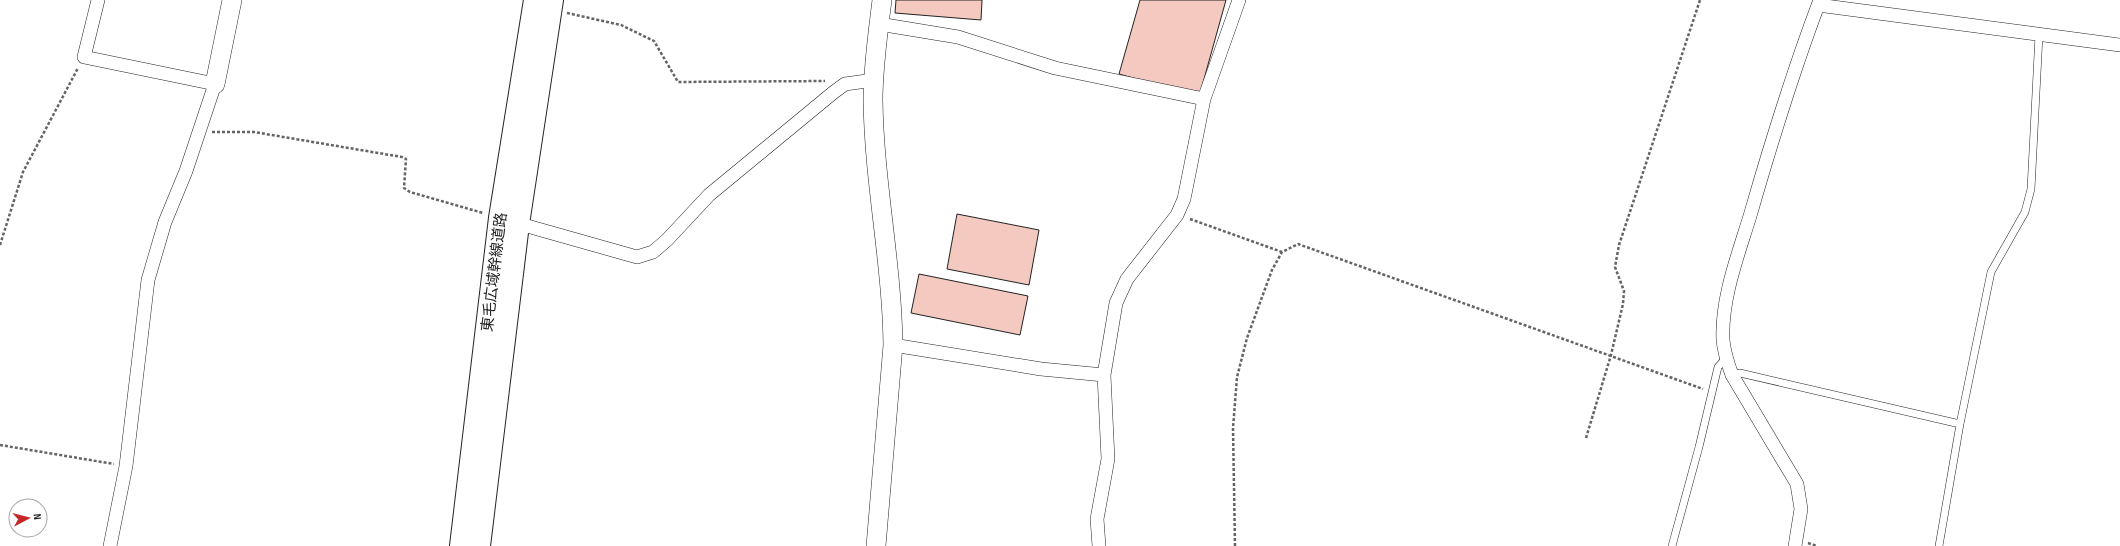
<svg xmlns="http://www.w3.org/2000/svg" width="2120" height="546" font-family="'Sofia Sans Condensed','Noto Sans JP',sans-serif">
	<rect width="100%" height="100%" fill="#fff"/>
	<path fill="#f3c9c0" stroke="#222" d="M896,0h86l-1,20 -86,-7z
		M1140,0h86l-27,97 -80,-23z
		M957,214l82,16 -10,55 -82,-16z
		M919,274l109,22 -8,39 -109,-22z"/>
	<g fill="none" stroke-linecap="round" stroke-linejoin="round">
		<defs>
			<path id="lane" d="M1732,375l8,-2 220,51
				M1672,546l27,-99 19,-80 8,-9
				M1939,546l21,-122 31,-152 34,-60 6,-23 8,-154"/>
			<path id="street" d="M98,0l-14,57 131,27 -29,87 -21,51 -17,58 -22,186 -16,80
				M1818,5l302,40
				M879,24l79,13 97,31 149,31
				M513,222l124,35 16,-5 14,-12 42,-45 125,-103 11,-8 29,-4
				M893,345l148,24 63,6
				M1099,546l-2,-27 11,-60 -4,-84 12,-72 11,-24 50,-64 7,-16 20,-100 35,-99
				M1795,546l6,-37 -4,-25 -65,-109c-4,-11 -8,-23 -9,-35 -2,-41 15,-85 27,-124 21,-73 43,-145 70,-216"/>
			<path id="secondary" d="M215,84l17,-84
				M876,546l17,-201c-1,-82 -19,-163 -20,-245 0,-33 5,-67 9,-100"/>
			<path id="highway" d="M461,546l39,-328 35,-218
				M479,546l39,-322 34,-224"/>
		</defs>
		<use href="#lane" stroke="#222" stroke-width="8"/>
		<use href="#street" stroke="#222" stroke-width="14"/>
		<use href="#secondary" stroke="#222" stroke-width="20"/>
		<use href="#highway" stroke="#222" stroke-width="24"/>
		<path stroke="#646464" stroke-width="2.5" stroke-dasharray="3 2" stroke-linecap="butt" d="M567,13l54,12 33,16 24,41 147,-1
			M212,132h42l148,25 4,2 -2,29 6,4 73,21
			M1190,219l92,33
			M0,245l23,-73 55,-104
			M1586,438l25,-83 12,-51 1,-13 -9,-24 4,-22 81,-245
			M0,445l114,19
			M1808,543l9,3
			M1235,546l-2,-118 4,-51 10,-39 25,-68 10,-18 16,-8 405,145"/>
		<use href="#lane" stroke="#fff" stroke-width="7"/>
		<use href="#street" stroke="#fff" stroke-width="13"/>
		<use href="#secondary" stroke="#fff" stroke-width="19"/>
		<use href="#highway" stroke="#fff" stroke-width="22"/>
	</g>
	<g text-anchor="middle" stroke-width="3" stroke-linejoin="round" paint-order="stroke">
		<g font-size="15" fill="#222" stroke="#fff">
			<text transform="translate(494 272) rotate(-83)" y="5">東毛広域幹線道路</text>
		</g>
	</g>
	<g transform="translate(28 518) rotate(83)"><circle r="19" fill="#ffffff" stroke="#a7a7a7"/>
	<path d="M0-3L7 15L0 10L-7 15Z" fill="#c62828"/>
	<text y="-6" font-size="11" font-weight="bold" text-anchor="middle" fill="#222222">N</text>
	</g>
</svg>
